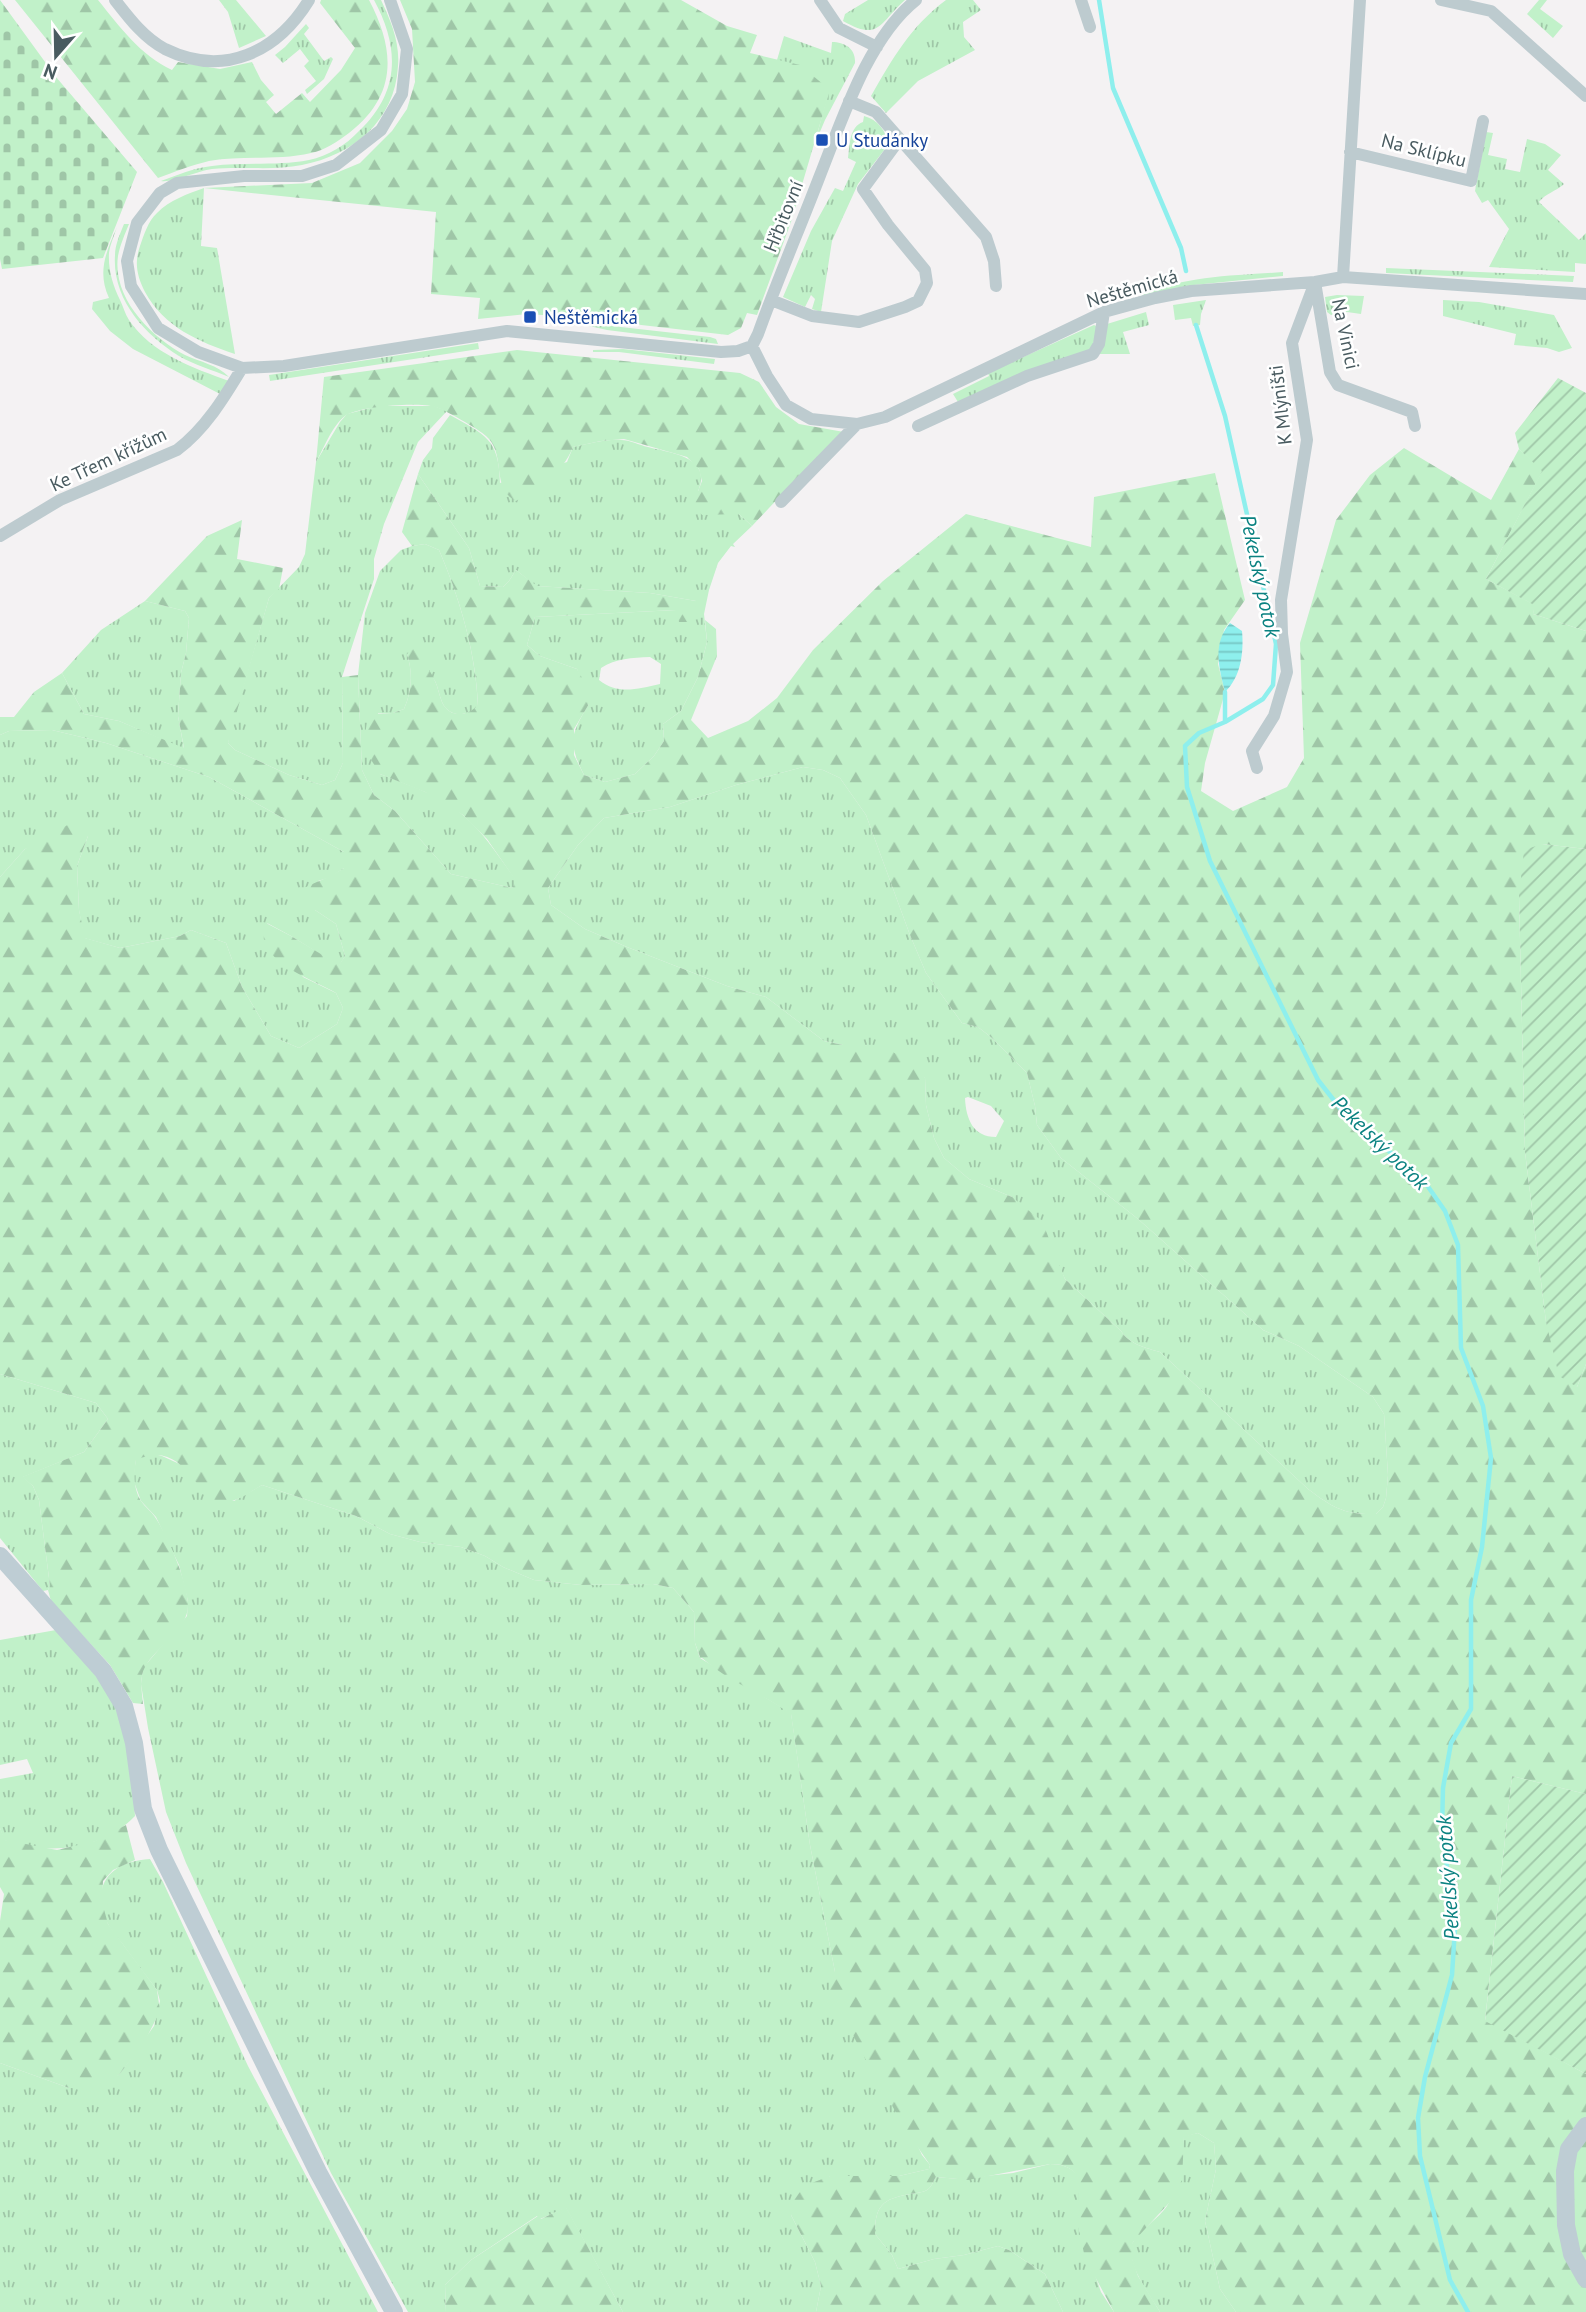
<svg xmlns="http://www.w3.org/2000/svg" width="1586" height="2312" font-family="'PT Sans',sans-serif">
	<defs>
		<pattern id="grass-tufts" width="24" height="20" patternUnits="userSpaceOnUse" patternTransform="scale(1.75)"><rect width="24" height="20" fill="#c1f1c9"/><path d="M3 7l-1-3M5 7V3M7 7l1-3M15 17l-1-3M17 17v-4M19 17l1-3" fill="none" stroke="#9fc6a7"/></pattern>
		<pattern id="forest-firs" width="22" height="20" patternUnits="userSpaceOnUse" patternTransform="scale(1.75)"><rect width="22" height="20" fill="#c1f1c9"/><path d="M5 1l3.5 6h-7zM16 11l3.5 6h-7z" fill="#9fc6a7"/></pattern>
		<pattern id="cemetery-stones" width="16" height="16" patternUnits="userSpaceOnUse" patternTransform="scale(1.75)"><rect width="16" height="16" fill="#c1f1c9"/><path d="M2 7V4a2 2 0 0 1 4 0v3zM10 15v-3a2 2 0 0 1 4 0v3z" fill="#9fc6a7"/></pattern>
		<pattern id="garden-furrows" width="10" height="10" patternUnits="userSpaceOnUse" patternTransform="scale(1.75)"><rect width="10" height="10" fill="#c1f1c9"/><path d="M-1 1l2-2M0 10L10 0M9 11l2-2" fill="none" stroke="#9fc6a7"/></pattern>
		<pattern id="water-rules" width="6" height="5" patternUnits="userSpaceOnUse" patternTransform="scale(1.75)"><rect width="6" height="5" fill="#8eefed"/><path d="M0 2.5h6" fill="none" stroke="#76c5c3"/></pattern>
	</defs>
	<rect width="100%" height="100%" fill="#f4f2f3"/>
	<path fill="url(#grass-tufts)" fill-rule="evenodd" d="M219,0h17l30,36 -27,12 -11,-36z
		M374,0h7c10,21 19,43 17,66 -3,55 -45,89 -96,99 -29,6 -60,1 -90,4 -15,2 -40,14 -51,12 16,-6 33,-13 51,-15 31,-4 66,0 97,-6 19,-4 37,-15 50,-29 41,-39 41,-83 15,-131z
		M868,0h37c-26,23 -25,42 -62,21l2,-7z
		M946,0h27l8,10 -18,12 1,15 11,13 -57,31 -32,32 -15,-17c22,-38 39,-69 75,-96z
		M1539,0h8l-7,9 23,17 -10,12 -26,-24z
		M306,24l3,4 -5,6 20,27 7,-4 2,2 -9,20 -17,15 -2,-4 11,-9 -12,-15 5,-5 -9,-12 -17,14 -8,-8 10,-8z
		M784,36l47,17 1,-11c13,0 24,7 23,21l-30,57 -11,26 15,-56 -52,-30z
		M864,116c14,4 22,14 24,29l-30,39 -26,57 -11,71 -9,-3 3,-10 -4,-4 -6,12 -22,-10 28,-66 24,-43 8,3 13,-29 -8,-4c2,-13 1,-31 15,-36z
		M1486,132l7,1 -5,22 19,4 -2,10 15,3 7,-33 18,5 16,11 -13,15 16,14c-9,8 -18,9 -25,18l40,38 7,-7v31l-11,-1v9l-86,-5 20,-38 -21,-29 -6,3 -7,-12z
		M204,188l-3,58 16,2 18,106c-36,-12 -71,-27 -90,-62 -8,-16 -11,-29 -5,-46 4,-11 8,-25 17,-33 12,-13 31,-19 47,-25z
		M124,224h5c-4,10 -9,21 -11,32 -6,42 33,81 67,99 15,7 33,10 44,22 -16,-7 -35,-12 -50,-21 -35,-22 -67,-57 -64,-101 0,-10 5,-21 9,-31z
		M117,227c-3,9 -7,18 -8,26 -1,17 4,33 11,47 3,6 5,14 9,20 22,33 64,48 100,61l-9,13 -87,-45 -23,-18 -18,-22 1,-7 16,-4c-12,-26 -3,-46 8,-71z
		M1386,268l188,8 -1,6 -187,-9z
		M1283,272v4l-89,9 -54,11c45,-21 95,-20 143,-24z
		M1337,295l27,1 -3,18 -14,-2 -16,3 -4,-3 -2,-15z
		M1206,300l-5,14 -1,11 -7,1 -2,-8 -16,2 -2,-15z
		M1443,300l36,2 75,13 18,33 -13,4 -12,-4 -33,-3 2,-11 -73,-18z
		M1146,312l3,13 -26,7 7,22h-33l10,-30z
		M567,321l143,16 6,2 2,5 -111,-14z
		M1094,325l4,2 -7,24 -133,51 -5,-8 36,-18 -1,-3z
		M478,343l1,6 -209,32 -1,-6z
		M623,349l92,10 -1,5 -95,-12h-26v-2z
		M378,406h56l13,5 -29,31 -34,82 -10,35v20l-32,98 1,86 -8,17 -13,5 -33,-10 -54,-25 -7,-7 1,-7 40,-138 30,-31 6,-13 11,-92 24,-40 7,-8z
		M450,415c35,20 49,23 50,68l67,-21 6,-15c16,-3 32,-8 48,-7 9,0 18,5 27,7 23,6 65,10 50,44l41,23 13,12 -19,18 2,3 -4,-1 -13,17 -9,27 -5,24 3,28 -9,35 -17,34 -18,13 1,17 -10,15 -19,18 -30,8 -21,-7c-16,-33 -14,-40 5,-71l-12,-35 -37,-13 -13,-11 8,-28 141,-7 20,-9 -46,-8 -114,-7 -20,-16 -7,11 -6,6 -23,-1 -11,-38 -51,-74 5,-14 9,-12 1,-10zM650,657l11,7 -1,20c-23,5 -42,11 -61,-4l2,-12c15,-10 31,-10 49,-11z
		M425,544l14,6c21,49 37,103 39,156 -11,11 -29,12 -36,-4 -3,-7 -4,-15 -7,-21 -5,-10 -20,-19 -28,-27 6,19 5,37 -3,55l-11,4h-15l2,61c28,11 61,21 84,42 21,18 36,43 53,65l-5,7 -61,-14 -56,-63 -21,-16 -12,-25 -4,-95 7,-62 15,-42 21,-21 11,-4z
		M145,601l40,10 4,7 -3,35 -5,20 -3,43 6,33 -65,-28 -35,-7 -22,-41 39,-43z
		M52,730l54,13 103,34 135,75v16l-13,9 -13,4 -3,29 21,14 9,32 -6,10 -48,-30 -24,-13 36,54 33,16 7,15 -6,16 -38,24 -28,-12 -29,-49 -16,-44 -35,-13 -11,6 -60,12 -36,-10 -5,-28 -2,-44 11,-30 -63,13 -25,28v-142l9,-4z
		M803,767l20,3 17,8 26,37 44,120 16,38 36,50 16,4 14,11 35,35 8,33 2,19 24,33 77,61 125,111 36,16 74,51 11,17 4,61 -2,23 -3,9 -7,7c-32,1 -44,-7 -68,-25l-148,-137c-14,-4 -31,-8 -39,-21l-56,-52 -6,-13 -47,-69 -43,-18 -25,-21 -10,-20 -8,-33 -1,-27 -60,-33h-22l-19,-4 -58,-44 -39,-11 -100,-39 -42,-18 -34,-24 -3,-17 30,-43 26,-27 66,-11 66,-22zM968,1097l23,9 13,15 -8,16c-23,0 -30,-18 -31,-39z
		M0,1374l96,29 12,16 -24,33 -61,25 10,9 6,14 11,86 -2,4 -5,1 -43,-53z
		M150,1453l12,3 22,10 27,31 23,4 28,-16 94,31 34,18 30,8 41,5 24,9 18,11 31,13 47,5 72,-1 20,4 21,24 1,31 5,15 91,55 19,132 25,127 87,183 8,10 -1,4 -30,7h-69l-39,39 24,47 6,24 -5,26h-193l-57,-104 -26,11 -3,-3 -66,44 -26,25 1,27h-38l-77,-139 -145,-310 -20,-51 -18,-84 -7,-44 2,-16 44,-52 1,-15 -9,-36 -23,-48 -15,-16 -8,-22 3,-20z
		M56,1630c26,29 57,59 67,98 8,28 10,59 12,88 -32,34 -88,40 -131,24l-4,-12v-49l33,-6 -6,-14 -27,6v-125z
		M150,1859l13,23 85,184 130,246h-378v-249l69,25 50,-13 35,-49 6,-25 -3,-11c-11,-14 -22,-29 -33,-44 -5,-7 -12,-14 -16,-22 -19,-39 3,-63 42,-65z
		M1198,2133l16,10 2,26 -11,52 15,68 16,23h-76c-9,-15 -37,-52 -27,-70 6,-11 26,-24 34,-36 9,-13 15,-53 17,-70z
		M1050,2164c13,0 20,3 29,12v54l22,62 13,20h-51l-18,-38 -36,-24 -11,-4 -34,9 -30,4 -36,10 -6,-14 -17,-21c0,-28 7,-35 35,-40 5,-1 12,-1 17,-4 5,-3 6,-9 9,-13l23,2 54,-6z"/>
	<path fill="url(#forest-firs)" fill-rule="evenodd" d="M15,0h83c22,27 42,55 74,70l6,-8 42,7 32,-7 9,18 13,15 -8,7 10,12 26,-21 8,9 31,-32 14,-22 -35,-45 1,-3h48c27,51 28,96 -20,133 -12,9 -24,17 -38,20 -33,8 -69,2 -102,8 -17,4 -35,11 -51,17z
		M400,0h281l46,26 30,9 -7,18 50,12 30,25 -39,132 -34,93 -10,-2 -6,15 -13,7 -156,-18 -45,-3 -49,5 2,-21 -49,-4 5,-82 -232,-24 108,-5 48,-20 32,-32 15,-22 8,-27 -3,-53z
		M517,350l223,23 19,9 17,25 23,17 45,8 -41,40 -51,54 -13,-12 -37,1 -9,-11 9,-23 -3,-12 -12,-12 -63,-18 -23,2 -28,6c-12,29 -32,37 -57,54 -26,-13 -9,-47 -30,-65 -6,-6 -44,-28 -51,-29 -17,-5 -76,-1 -90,9 -13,10 -21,32 -29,46l8,-85z
		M1404,448l87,52 28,-51 24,21 -57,109 49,26 -2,9 53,17v218l-44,-5 -23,53 6,255 21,170 31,65 9,-23v430l-74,-18 -27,244 101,54v238h-350l-16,-23 -15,-68 11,-52 -2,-26 -16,-10 -14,4 -2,43 -13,23 -36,39 -1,6v10l6,18 22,36h-46l-29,-54 -6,-28 -1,-54c-8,-9 -15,-12 -28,-12l-82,16 -32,-3c-3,4 -4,10 -9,13 -5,3 -12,3 -17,4 -28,5 -35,12 -35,40l17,21 6,14 36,-10 30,-4 34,-9 11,4 36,24 18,38h-247l5,-26 -6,-24 -24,-47 2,-13 11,-16 26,-10h69l30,-7 1,-4 -24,-35 -44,-77 -33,-66 6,-15 -25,-127 -19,-131c-30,-21 -62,-32 -89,-56h-3l1,-1 -5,-14 -1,-31 -21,-24 -20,-4 -72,1 -47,-5 -31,-13 -18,-11 -24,-9 -41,-5 -30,-8 -34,-18 -94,-31c-12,7 -26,18 -40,17 -27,-2 -37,-65 -86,-42 -2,14 -3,28 5,41 4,6 10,10 14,16 13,19 31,62 33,85 2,28 -31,43 -43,65 -6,10 -3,26 -2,37l-10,-1 -23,-38 -59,-64 -3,-11 2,-4 -11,-86 -6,-14 -11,-9 62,-25 24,-33 -12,-16 -96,-29v-497l25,-28 46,-26 17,13 -11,30 2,44 6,28 35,10 60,-12 11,-6 35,13 16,44 29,49 28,12 38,-24 6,-16 -7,-15c-19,-11 -68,-29 -72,-53 -1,-5 1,-12 2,-17l25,13 48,29 6,-9 -9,-32 -21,-14 -17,-19c15,-8 31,-13 46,-23v-16l-135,-75 -103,-34 -54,-13 -43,1 -9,4v-18h14l20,-25 28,-19 22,41 35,7 65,27 -6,-32 3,-43 5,-20 3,-35 -4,-7 -40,-10 62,-65 35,-16 -5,39 46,9 -4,21 -10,9 -41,145 7,7 54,25 33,10 13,-5 8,-17 -1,-86 16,-2 4,95 12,25 21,16 56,63 61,14 4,-7 -29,-42 -24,-24 -38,-23 -45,-18 -10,-16 -6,-20 5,-24 24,-1 11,-4c8,-18 9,-36 3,-55l6,-6c7,10 17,21 22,33 3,6 4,14 7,21 7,16 25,15 36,3 -2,-52 -18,-106 -39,-155l-14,-6 -13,2 -10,-14 16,-58 51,74 11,38 23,1 6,-6 7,-11 21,16 113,7 46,8 -3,21h-14l-3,-12 -141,7 -8,28 13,11 37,13 13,23 -1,12 -15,25v26l10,20 21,7 30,-8 19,-18 10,-15 -1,-17 18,-13 17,-34 9,-35 -2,-22 11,9 1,27 -26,64 17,18 40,-17 29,-23 36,-48 70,-69 83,-67 125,33 3,-50 121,-24 30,127 -21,30 -6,34 7,28 -20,71 -4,28 32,20 54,-24 17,-29 -4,-115 36,-123 34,-45zM803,767l20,3 17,8 26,37 44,120 16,38 36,50 16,4 14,11 35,35 8,33 2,19 24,33 77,61 125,111 36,16 74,51 11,17 4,61 -2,23 -3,9 -7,7c-32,1 -44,-7 -68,-25l-148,-137c-14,-4 -31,-8 -39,-21l-56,-52 -23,-58 -30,-24 -43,-18 -25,-21 -10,-20 -8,-33 -1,-27 -10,-12 -25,-16 -25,-5h-22l-19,-4 -58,-44 -39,-11 -100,-39 -42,-18 -34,-24 -3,-17 30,-43 26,-27 66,-11 66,-22z
		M126,1825l9,35 -22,10 -10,11 -1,21 6,22 49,66 3,21 -15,30 -26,34 -24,14 -26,-1 -69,-25v-142l4,-27 -4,-7v-59l5,12 52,10 38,-9z
		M566,2207l57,105h-177l-1,-27 26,-25 67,-44 3,3z"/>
	<path fill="url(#cemetery-stones)" d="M0,0l56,77 81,95 -34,86 -101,11 -2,-10z"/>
	<path fill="url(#garden-furrows)" d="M1558,378l28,15v238l-53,-17 1,-9 -48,-26 56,-108 -23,-22 -4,-16z
		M1542,844l44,5v515l-9,23 -18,-11 -13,-54 -21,-170 -6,-256 5,-46z
		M1512,1776l74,18v280l-101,-53z"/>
	<path fill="url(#water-rules)" d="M1230,623l12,8c2,21 -1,46 -17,61 -6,-25 -13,-48 5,-69z"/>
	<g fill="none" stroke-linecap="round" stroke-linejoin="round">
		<path stroke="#8eefed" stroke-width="4.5" d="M1099,0l14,88 68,160 5,23
			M1196,325l29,91 51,228 -3,41 -10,14 -38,23 -26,11 -14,13 2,41 23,74 108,219 29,37 75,61 23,33 13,34 3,103 22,58 8,52 -9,89 -11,53v109l-20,34 -8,45 -1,41 13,99 -3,47 -27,102 -7,41 2,38 30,124 18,32
			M1225,692v29"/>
		<path stroke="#bdcbcf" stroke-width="12" d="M115,0c14,18 29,38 50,49 59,29 112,3 144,-49
			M390,0l17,49 -5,45 -21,36 -45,35 -34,11h-58l-67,7 -17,10 -23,30 -10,38 4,25 27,42 40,24 44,16 42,-2 223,-35 214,21 17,-1 14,-5
			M820,0l19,28 38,19
			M1081,0l9,27
			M1441,0l50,11 95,85
			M849,101l27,11 110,125 8,24 2,25
			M1350,152l121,29 12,-60
			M1343,277l17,-277
			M1315,282l15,90 8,13 74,27 3,14
			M771,300l41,16 47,6 46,-15 13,-6 9,-18 -2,-13 -37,-45 -25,-36 36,-49
			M752,346l15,30 19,29 25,14 46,5 28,-7 219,-105 51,-14 36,-7 124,-9 28,-5 243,17
			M752,346l6,-12c19,-53 41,-104 61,-156 23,-57 48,-139 97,-178
			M918,426l109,-50 66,-22 6,-10 5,-32
			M781,502l76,-78
			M0,536l60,-36 117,-50c28,-21 47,-52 65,-82
			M1257,768l-5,-17 22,-35 13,-44 -5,-38 -1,-34 26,-160 -15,-97 23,-61"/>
		<path stroke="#becdd4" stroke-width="18" d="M0,1556l103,115 21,35 10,37 9,66 16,41 159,322 76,140
			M1586,2126l-17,23 -4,22 1,54 6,29 14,25"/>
	</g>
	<g fill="#1a4fb4" stroke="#fff" stroke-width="2.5">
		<rect x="815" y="133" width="14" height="14" rx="3.5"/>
		<rect x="523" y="310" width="14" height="14" rx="3.5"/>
	</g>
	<g text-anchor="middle" stroke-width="5" stroke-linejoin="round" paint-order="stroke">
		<g font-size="19" fill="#164399" stroke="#fff" text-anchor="start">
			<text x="836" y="147">U Studánky</text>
			<text x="544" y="324">Neštěmická</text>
		</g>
		<g font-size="19" fill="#495b60" stroke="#fff">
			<text transform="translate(1424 150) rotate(14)" y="7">Na Sklípku</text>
			<text transform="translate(783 216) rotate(-68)" y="7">Hřbitovní</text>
			<text transform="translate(1132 288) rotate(-16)" y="7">Neštěmická</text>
			<text transform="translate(1346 334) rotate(78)" y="7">Na Vinici</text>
			<text transform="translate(1280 405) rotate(-97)" y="7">K Mlýništi</text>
			<text transform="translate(108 459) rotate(-25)" y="7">Ke Třem křížům</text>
		</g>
		<g font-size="21" font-style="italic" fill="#0b8281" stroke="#fff">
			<text transform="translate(1260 576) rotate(78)" y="7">Pekelský potok</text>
			<text transform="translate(1380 1143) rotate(44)" y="7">Pekelský potok</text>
			<text transform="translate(1448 1878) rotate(-94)" y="7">Pekelský potok</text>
		</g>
	</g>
	<g transform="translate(56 56) rotate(200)" stroke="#ffffff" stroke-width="5" paint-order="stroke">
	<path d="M0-5L12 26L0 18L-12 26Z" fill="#495b60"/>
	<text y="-10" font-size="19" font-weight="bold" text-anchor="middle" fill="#495b60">N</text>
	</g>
</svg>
